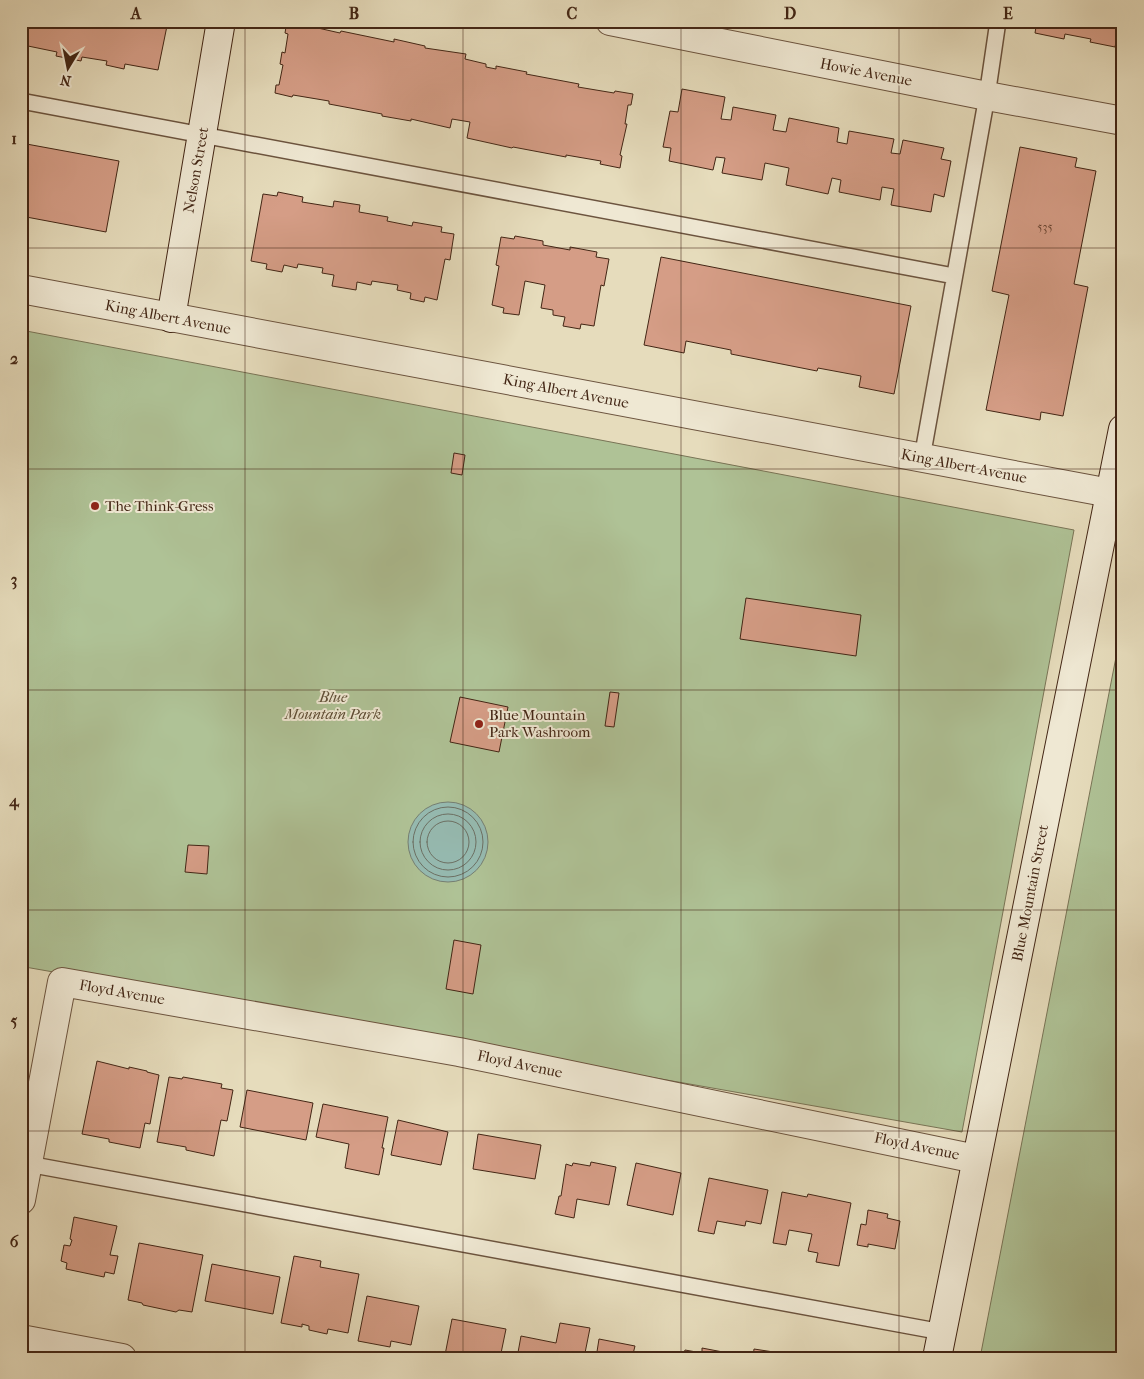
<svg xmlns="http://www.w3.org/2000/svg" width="1144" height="1379" font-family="'IM FELL French Canon',serif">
	<rect width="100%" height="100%" fill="#e6dcbc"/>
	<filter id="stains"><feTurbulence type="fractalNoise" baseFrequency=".004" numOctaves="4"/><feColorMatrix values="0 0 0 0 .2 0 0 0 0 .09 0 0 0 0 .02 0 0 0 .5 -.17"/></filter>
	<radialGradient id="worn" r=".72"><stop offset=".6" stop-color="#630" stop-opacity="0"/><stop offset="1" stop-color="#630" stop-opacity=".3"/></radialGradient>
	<path fill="#afc296" stroke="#797456" d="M21,330l1053,200 -112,602 -937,-165 -4,19z
		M1123,621v737h-143z"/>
	<path fill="#96bbb2" stroke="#757f73" d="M408 842a40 40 0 1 1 80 0a40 40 0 1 1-80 0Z"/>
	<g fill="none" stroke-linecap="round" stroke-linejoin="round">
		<path stroke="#6c7064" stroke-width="1" d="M413 842a35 35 0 1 1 70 0a35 35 0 1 1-70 0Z
			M420 842a28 28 0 1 1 56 0a28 28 0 1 1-56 0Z
			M427 842a21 21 0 1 1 42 0a21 21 0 1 1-42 0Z"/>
	</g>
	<path fill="#d59d86" stroke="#432615" d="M21,21h147l-10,49 -33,-6 -1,5 -18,-4 1,-4 -25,-4 -1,4 -25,-5 1,-4 -29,-6 -1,5 -6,-1z
		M287,21l53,12 1,-2 53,11v-3l31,7v2l41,6 -1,5 21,5v3l10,2v-3l31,6 -1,2 53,10 -1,3 36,6 1,-2 18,3 -2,11h-3l-3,19h2l-7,31 2,1 -2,12 -20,-4 1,-3 -35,-6v2l-53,-10 -1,1 -45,-10 3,-16 -18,-3 -2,9 -39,-9v2l-29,-5v-2l-53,-10v-3l-36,-6 -1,2 -17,-4 1,-8h3l4,-20 -3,-1 2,-12 3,1 3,-19 -3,-1z
		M1037,21h83l-5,26 -25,-5 1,-3 -26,-5 -1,5 -29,-6z
		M682,89l43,8 -4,22 10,1 2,-13 43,8 -3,15 13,2 3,-14 50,10 -2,14 10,2 2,-13 45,8 -3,14 9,1 3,-14 41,8 -3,11 10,2 -7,36 -10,-3 -3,18 -40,-7 3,-16 -12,-2 -2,13 -41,-8 2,-12 -9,-2 -4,16 -42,-9 3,-17 -24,-5 -3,17 -40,-7 3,-15 -9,-1 -3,13 -44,-9 2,-13 -8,-1 7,-36 8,1z
		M21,143l98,18 -13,71 -85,-16z
		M1020,147l57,11 -2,9 21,4 -22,113 14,3 -25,129 -22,-4 -1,8 -54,-10 23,-115 -17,-4z
		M278,192l25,5 -1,5 31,5 1,-6 26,4 -1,7 29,5 -1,4 25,5 1,-4 29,5 -1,5 13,2 -4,26 -5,-1 -8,41 -12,-3 -1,5 -14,-3 1,-6 -14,-3 1,-5 -26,-4 -1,4 -14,-3 -1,8 -24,-4 2,-11 -12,-2 1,-5 -25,-4 -1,4 -13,-3 -2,7 -16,-3 1,-5 -16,-3 12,-67 14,2z
		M515,236l28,5v4l27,5v-3l27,5 -1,5 13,2 -5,27 -3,-1 -7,41 -13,-2 -1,5 -17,-3 2,-9 -12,-2v-5l-12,-2 4,-23 -20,-4 -6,34 -16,-2 1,-5 -12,-3 7,-39 -3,-1 5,-28 13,2z
		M661,257l250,49 -17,88 -35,-7 2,-11 -43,-8 -1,3 -86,-17v-4l-45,-9 -2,12 -40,-8z
		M454,453l11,2 -3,20 -11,-2z
		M746,598l115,17 -5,41 -116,-17z
		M610,692l9,1 -5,34 -9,-1z
		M460,697l48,10 -9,45 -49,-10z
		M188,845l21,1 -2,28 -22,-2z
		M454,940l27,5 -8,49 -27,-5z
		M97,1061l32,8v-2l18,4v1l12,3 -9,49 -5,-1 -5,25 -31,-6v-3l-27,-5z
		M169,1077l13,2 1,-2 39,7 -1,4 12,2 -6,31 -6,-1 -7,36 -28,-6v-3l-29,-5z
		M247,1090l66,13 -7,37 -66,-13z
		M323,1104l65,13 -6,31h2l-5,27 -34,-7 4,-24 -33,-7z
		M398,1120l50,12 -7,33 -50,-10z
		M478,1134l63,11 -6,34 -62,-10z
		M591,1162l25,5 -7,38 -32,-6 -3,19 -19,-4 4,-18h2l5,-32 6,2 1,-3 17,3z
		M636,1163l45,10 -8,42 -46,-10z
		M709,1178l59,12 -7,34 -15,-3 -1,5 -28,-5 -3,13 -16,-3z
		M782,1192l25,5 1,-3 43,9 -12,63 -23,-4 2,-9 -10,-2 4,-17 -23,-4 -3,15 -13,-2z
		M868,1210l20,4 -1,4 13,3 -5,28 -27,-5v3l-11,-2 4,-21 5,1z
		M74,1217l43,9 -7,29 8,1 -4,18 -9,-2 -1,5 -38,-8 1,-6 -6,-2 3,-16 6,1 2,-6 -2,-1z
		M139,1243l64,12 -11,57 -13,-2 -3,2 -33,-7 -1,-2 -14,-3z
		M294,1256l27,5 -1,6 39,7 -11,59 -20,-4 -1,5 -18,-4v-4l-7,-2v3l-21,-4z
		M212,1264l68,13 -7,37 -68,-13z
		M367,1296l52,10 -8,39 -20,-4 -1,6 -32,-6z
		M452,1319l54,10 -6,29h-42l-13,-3z
		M560,1323l30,5 -6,30h-67l4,-22 35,7z
		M599,1339l36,7 -2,8 19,4h-56z
		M702,1348l26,5 -1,5h-45l3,-8 17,3z
		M754,1349l26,4 -1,5h-26z"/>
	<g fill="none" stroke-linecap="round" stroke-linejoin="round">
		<defs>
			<path id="lane" d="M21,101l933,175
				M922,458l65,-362 11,-75
				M28,1164l914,168"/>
			<path id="street" d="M610,21l377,75 136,25
				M21,289l1089,204
				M21,1200l41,-218 397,70 517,107
				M21,1339l101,19"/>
			<path id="secondary" d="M171,318l50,-297
				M937,1358l186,-929"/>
		</defs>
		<use href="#lane" stroke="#6c543f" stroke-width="18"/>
		<use href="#street" stroke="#6c543f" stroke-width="30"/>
		<use href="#secondary" stroke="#432615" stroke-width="30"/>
		<use href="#lane" stroke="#efe8d3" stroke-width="15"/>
		<use href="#street" stroke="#efe8d3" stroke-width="28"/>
		<use href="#secondary" stroke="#efe8d3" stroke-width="28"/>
	</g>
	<path fill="none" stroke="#432615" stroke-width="1" stroke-opacity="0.55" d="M245,21v1337M463,21v1337M681,21v1337M899,21v1337M21,248h1102M21,469h1102M21,690h1102M21,910h1102M21,1131h1102"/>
	<g fill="#8f2418" stroke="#efe8d3" stroke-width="2">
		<circle cx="95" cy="506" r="5"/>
		<circle cx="479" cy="724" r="5"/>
	</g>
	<g text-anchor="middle" stroke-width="4" stroke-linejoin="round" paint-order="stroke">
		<g font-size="12" fill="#684431">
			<text x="1045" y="231">535</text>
		</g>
		<g font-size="15" fill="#432615" stroke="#efe8d3">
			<text transform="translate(866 72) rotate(11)" y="5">Howie Avenue</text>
			<text transform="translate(196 170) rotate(-80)" y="5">Nelson Street</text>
			<text transform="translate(168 317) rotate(11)" y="5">King Albert Avenue</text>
			<text transform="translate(566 391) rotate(11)" y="5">King Albert Avenue</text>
			<text transform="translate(964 466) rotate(11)" y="5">King Albert Avenue</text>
			<text transform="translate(1030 893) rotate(-79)" y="5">Blue Mountain Street</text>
			<text transform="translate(122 992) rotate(10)" y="5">Floyd Avenue</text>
			<text transform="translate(520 1064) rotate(12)" y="5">Floyd Avenue</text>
			<text transform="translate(917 1146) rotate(12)" y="5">Floyd Avenue</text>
		</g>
		<g font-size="15" fill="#432615" stroke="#efe8d3" text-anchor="start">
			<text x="105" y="511">The Think-Gress</text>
			<text x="489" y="720">Blue Mountain<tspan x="489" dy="17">Park Washroom</tspan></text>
		</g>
		<g font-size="15" font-style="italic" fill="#5e4d35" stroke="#efe8d3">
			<text x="333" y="702">Blue<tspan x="333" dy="17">Mountain Park</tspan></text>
		</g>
	</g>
	<rect width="1144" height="1379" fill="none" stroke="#e6dcbc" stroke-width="55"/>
	<g transform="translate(68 68) rotate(190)" stroke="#efe8d3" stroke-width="4" paint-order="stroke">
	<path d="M0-4L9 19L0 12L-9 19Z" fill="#432615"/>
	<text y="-8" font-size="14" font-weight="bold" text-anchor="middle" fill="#432615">N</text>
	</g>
	<rect x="28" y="28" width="1088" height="1324" fill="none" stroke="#432615" stroke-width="2"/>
	<g font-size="16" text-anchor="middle" font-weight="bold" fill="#432615">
		<text x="136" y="19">A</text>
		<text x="354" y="19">B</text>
		<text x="572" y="19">C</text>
		<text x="790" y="19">D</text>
		<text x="1008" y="19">E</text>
		<text x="14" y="144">1</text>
		<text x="14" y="364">2</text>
		<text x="14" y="585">3</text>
		<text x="14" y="806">4</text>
		<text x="14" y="1026">5</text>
		<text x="14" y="1247">6</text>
	</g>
	<rect width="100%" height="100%" filter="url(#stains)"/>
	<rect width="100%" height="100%" fill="url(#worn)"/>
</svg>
